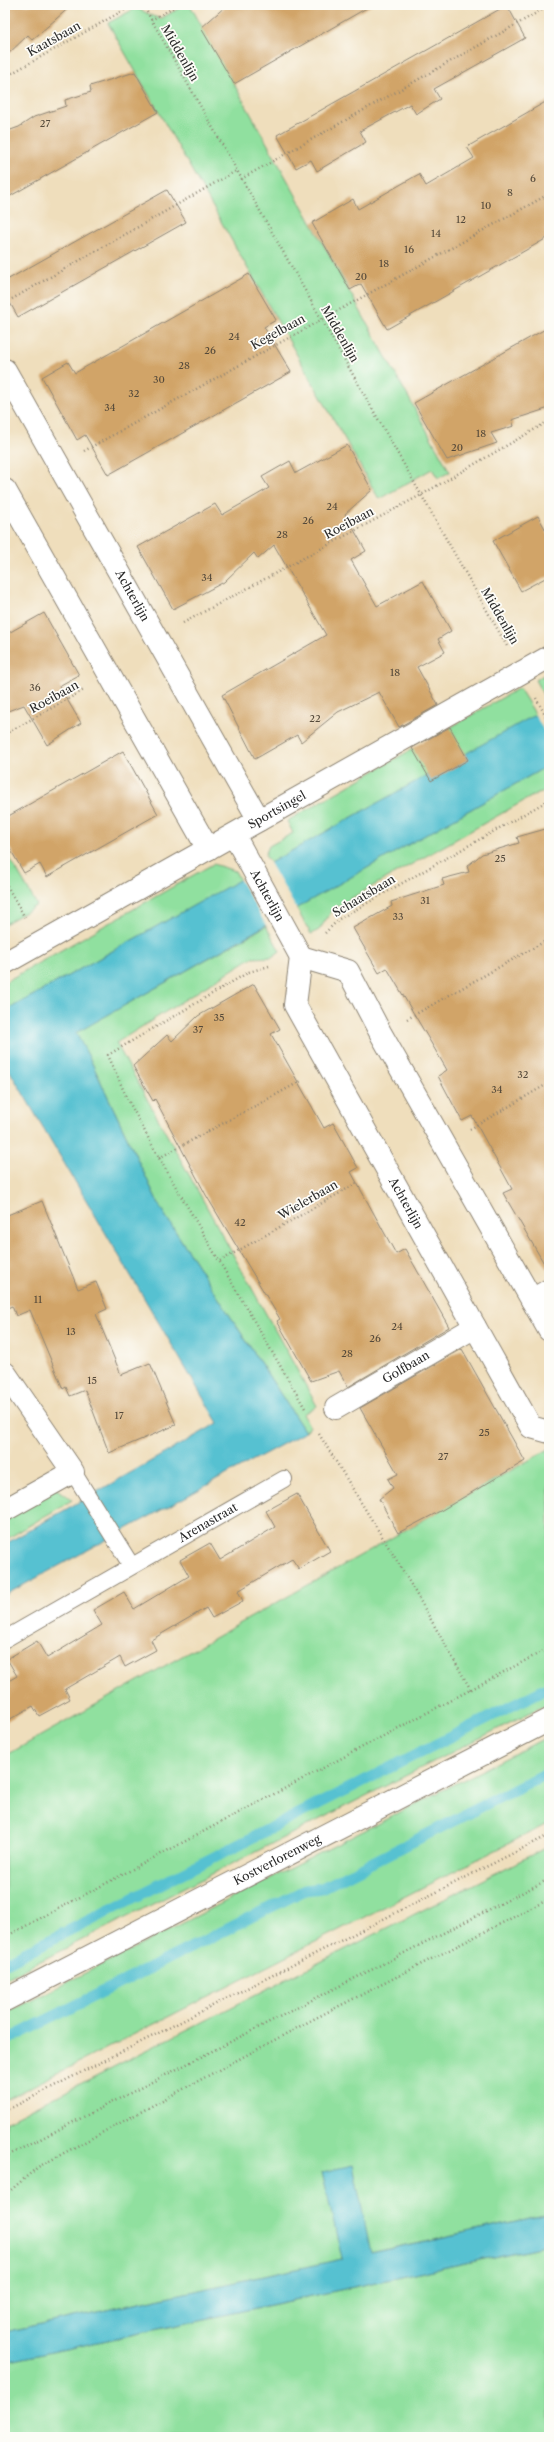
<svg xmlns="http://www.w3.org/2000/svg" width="554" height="2442" font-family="'Libre Caslon Text',serif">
	<rect width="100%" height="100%" fill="#fdfcf7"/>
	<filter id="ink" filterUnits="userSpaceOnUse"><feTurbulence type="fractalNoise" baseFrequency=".025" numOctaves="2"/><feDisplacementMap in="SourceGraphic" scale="8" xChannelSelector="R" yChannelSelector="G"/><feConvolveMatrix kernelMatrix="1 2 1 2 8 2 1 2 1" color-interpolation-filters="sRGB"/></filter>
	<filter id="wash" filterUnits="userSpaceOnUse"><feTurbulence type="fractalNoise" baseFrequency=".012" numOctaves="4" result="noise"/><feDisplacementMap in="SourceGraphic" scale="16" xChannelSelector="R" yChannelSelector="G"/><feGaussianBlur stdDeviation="0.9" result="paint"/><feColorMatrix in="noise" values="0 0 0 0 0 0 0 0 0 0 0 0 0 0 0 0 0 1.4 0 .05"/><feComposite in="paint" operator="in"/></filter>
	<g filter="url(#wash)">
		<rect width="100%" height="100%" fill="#efdebc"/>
		<path fill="#90e09f" stroke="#5e8665" d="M185,5h5l260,467 -12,6 -6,-9 -53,30 -271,-476 28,-15 24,11z
			M549,672v33l-14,-25z
			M519,688l17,27 -266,148 -5,-8 4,-9 24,-13 -6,-12z
			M549,765v25l-11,3 -204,115 -15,22 -8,4 -15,-26z
			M5,850l32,55 -32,19z
			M213,864l22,7 5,9 -235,131v-29z
			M266,926l14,25 -8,6 -21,1 -135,85 201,363 -14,8 7,13 -5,5 -144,-223 -71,-150 -15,-26z
			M549,1449v254l-544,276v-223z
			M55,1488l17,12 -67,40v-23z
			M549,1736v87l-544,277v-86z
			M549,1846v368l-179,39 -17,-87 -31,6 21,87 -338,73v-210z
			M549,2245v192h-544v-75z"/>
		<path fill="#56c1d1" stroke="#40767e" d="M549,707v58l-473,268 14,26 71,150 144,223 -300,163v-51l213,-121 -213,-360v-52z
			M353,2165l18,88 178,-39v31l-544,117v-30l337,-73 -20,-87z"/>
		<path fill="#efdebc" d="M549,705v35l-15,-27z
			M269,861l28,49 -30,17 -28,-49z"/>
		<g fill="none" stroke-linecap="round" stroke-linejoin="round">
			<path stroke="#56c1d1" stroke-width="11" d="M5,1963l544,-276
				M5,2041l300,-151 17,-2 227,-116"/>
		</g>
		<g id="blocks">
			<path fill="#d1a468" d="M5,5h67l-40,35 -4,-5 -23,22z
				M227,5h145l-138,79 -33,-56z
				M507,5l18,33 -91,51 6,10 -24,15 -6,-10 -50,27 6,11 -49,29 -6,-11 -15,8 -19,-33z
				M135,72l23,40 -153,87v-67l14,-5 15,-10 32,-11 -1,-6 26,-8 -1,-6z
				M549,100v137l-162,92 -26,-45 -11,6 -38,-67 41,-24 5,10 61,-35 7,12 48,-28 -7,-11z
				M167,190l19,32 -168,95 -13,-23v-13z
				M249,274l27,46 -12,7 27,45 -183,103 -23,-40 -8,5 -35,-63 26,-15 7,11z
				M549,327v81l-37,12 2,6 -23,7 6,10 -50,17 -33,-57z
				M347,445l25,45 -27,24 21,37 -15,9 26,46 46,-25 28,50 -13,8 7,13 -28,15 21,38 -39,22 -20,-35 -41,20 -37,30 -4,-7 -42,24 -33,-64 104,-60 -52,-90 -16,14 -4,-6 -30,29 -51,27 -35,-62 77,-43 7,11 23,-13 24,-14 -7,-11 28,-16 6,12z
				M538,516l11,20v40l-28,15 -28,-50z
				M44,613l35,62 -20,11 22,37 -34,22 -23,-40 -19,7v-77z
				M450,727l18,33 -37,21 -19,-33z
				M123,751l35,63 -111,63 -7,-13 -16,9 -19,-33v-22z
				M549,828v444l-46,-79 9,-4 -40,-73 -10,5 -24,-45 9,-6 -60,-102 -8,5 -26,-45 39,-22 -1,-4 53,-17 -2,-6 27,-7 -2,-6 15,-12 37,-11 -2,-6z
				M254,984l26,45 -9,5 53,94 9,-5 25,45 -7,4 45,82 9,-5 44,78 -101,60 -9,-16 -28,10 -34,-60 3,-2 -74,-124 -51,-96 -2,2 -20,-35 34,-31 5,6 26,-25z
				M42,1201l36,88 18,-7 11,27 -11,5 25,61 29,-12 26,62 -67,28 -24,-63 -15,6 -4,-9 -3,2 -33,-79 -14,6 -4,-10 -7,3v-93z
				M462,1349l63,112 -83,49 -44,23 -19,-34 14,-11 -5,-9 10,-5 -38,-66z
				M297,1494l33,57 -31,18 -7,-10 -54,32 5,10 -31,17 -6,-10 -55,32 5,10 -31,17 -5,-10 -55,32 5,10 -31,17 -6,-10 -28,16v-39l12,-7 -10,-17 30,-18 10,17 55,-33 -9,-15 31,-18 10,17 55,-33 -9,-16 30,-17 10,17 55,-33 -9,-16z"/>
		</g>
	</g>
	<g filter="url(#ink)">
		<use href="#blocks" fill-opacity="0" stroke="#8d8474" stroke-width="1"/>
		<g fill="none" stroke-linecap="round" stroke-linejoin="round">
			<defs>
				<g id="service">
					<path d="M73,1472l58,93"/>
					<path id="s1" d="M5,1639l279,-160"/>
				</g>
				<g id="minor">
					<path id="s2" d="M5,370l254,450"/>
					<path d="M5,490l203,359"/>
					<path id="s3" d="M234,835l67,122"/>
					<path id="s4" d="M5,963l544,-306"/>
					<path d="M532,1300l17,-10"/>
					<path id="s5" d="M549,1330l-168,-296 -33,-63 -47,-14 -6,48 236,422 18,5"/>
					<path d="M5,1373l68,99 -68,38"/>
					<path id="s6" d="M336,1408l139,-81"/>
				</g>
				<g id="tertiary">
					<path id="s7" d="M5,2000l544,-280"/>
				</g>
			</defs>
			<use href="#service" stroke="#8d8474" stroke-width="18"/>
			<use href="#minor" stroke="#8d8474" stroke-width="24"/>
			<use href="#tertiary" stroke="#8d8474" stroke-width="24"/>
			<path stroke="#8d8474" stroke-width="2.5" stroke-dasharray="1 3" stroke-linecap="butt" d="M143,5l364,641
				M151,20l27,-15
				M5,77l128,-72
				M241,179l308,-173
				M5,303l231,-132
				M84,451l465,-257
				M183,623l238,-128 128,-74
				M536,698l13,24
				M5,734l79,-44
				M5,882l20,36
				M325,933l14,-14 210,-119
				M269,966l-20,6 -141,83 18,41 33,62 147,252
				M407,1019l142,-80
				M470,1129l79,-46
				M159,1158l144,-78
				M220,1261l139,-79
				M319,1434l83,135 69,121
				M5,1937l544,-289
				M5,2111l544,-276
				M5,2157l544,-278
				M5,2195l33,-28 270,-145 241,-123"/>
			<use href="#service" stroke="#fff" stroke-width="16"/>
			<use href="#minor" stroke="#fff" stroke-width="22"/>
			<use href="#tertiary" stroke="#fff" stroke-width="22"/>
		</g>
	</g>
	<g text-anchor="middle" stroke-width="3.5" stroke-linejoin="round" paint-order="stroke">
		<g font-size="10" fill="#54493a">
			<text x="45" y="127">27</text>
			<text x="533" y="182">6</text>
			<text x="510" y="196">8</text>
			<text x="486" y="209">10</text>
			<text x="461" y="223">12</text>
			<text x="436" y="237">14</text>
			<text x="409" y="253">16</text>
			<text x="384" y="267">18</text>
			<text x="361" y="280">20</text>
			<text x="234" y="340">24</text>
			<text x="210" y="354">26</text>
			<text x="184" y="369">28</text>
			<text x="159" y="383">30</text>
			<text x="134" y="397">32</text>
			<text x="110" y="411">34</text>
			<text x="481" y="437">18</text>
			<text x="457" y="451">20</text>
			<text x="332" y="510">24</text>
			<text x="308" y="524">26</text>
			<text x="282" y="538">28</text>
			<text x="207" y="581">34</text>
			<text x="395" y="676">18</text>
			<text x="35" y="691">36</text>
			<text x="315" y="722">22</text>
			<text x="500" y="862">25</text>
			<text x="425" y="904">31</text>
			<text x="398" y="920">33</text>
			<text x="219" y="1021">35</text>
			<text x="198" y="1033">37</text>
			<text x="523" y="1078">32</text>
			<text x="497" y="1093">34</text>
			<text x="240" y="1226">42</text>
			<text x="38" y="1303">11</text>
			<text x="397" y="1330">24</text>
			<text x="71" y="1335">13</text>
			<text x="375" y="1342">26</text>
			<text x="347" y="1357">28</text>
			<text x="92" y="1384">15</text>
			<text x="119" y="1419">17</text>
			<text x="484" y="1436">25</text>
			<text x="443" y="1460">27</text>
		</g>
		<g font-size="12" fill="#2b2b2b" stroke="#fdfcf7">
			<text transform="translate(54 39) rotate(-29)" y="4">Kaatsbaan</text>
			<text transform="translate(180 53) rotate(60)" y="4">Middenlijn</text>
			<text transform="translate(278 332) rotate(-29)" y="4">Kegelbaan</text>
			<text transform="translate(340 334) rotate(60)" y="4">Middenlijn</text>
			<text transform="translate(349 523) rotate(-28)" y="4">Roeibaan</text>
			<text dy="4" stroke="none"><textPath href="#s2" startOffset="259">Achterlijn</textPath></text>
			<text transform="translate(500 616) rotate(60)" y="4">Middenlijn</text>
			<text transform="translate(54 697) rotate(-29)" y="4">Roeibaan</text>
			<text dy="4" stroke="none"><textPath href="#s4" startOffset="312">Sportsingel</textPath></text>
			<text dy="4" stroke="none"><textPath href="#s3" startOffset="69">Achterlijn</textPath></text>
			<text transform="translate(364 896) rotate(-31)" y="4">Schaatsbaan</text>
			<text transform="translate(308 1200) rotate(-30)" y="4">Wielerbaan</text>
			<text dy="4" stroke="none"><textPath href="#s5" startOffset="736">Achterlijn</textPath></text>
			<text dy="4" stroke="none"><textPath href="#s6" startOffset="81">Golfbaan</textPath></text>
			<text dy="4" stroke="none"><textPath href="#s1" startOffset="234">Arenastraat</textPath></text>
			<text dy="4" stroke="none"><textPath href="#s7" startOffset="306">Kostverlorenweg</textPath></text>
		</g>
	</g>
	<rect width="554" height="2442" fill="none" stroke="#fdfcf7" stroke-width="20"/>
</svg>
